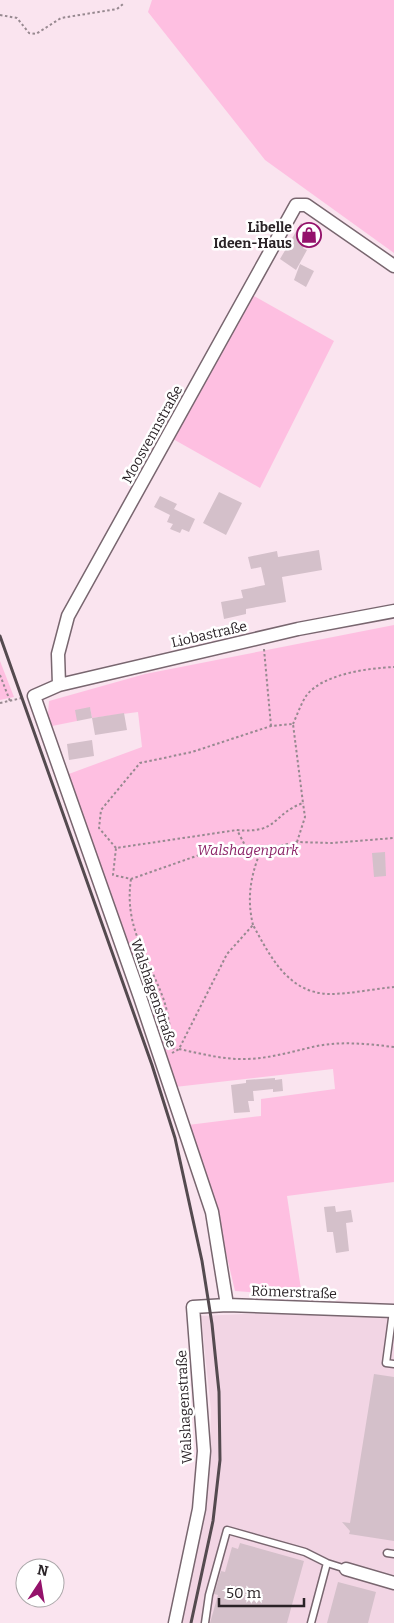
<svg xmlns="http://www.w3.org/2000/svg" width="394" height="1623" font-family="Bitter,serif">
	<rect width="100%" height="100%" fill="#fae4ef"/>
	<path fill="#f2d5e4" d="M245,1314l149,2v307h-212l22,-113 6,-51 1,-49 -10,-94z"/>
	<path fill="#febfe1" d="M152,0h242v253l-129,-93 -117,-148z
		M252,295l82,46 -74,147 -87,-49z
		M394,625v557l-107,14 15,100 -67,-5 -19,-81 -28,-85 73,-9v-17l74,-10 -2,-20 -158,18 -109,-312 76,-28 -4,-35 -46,6 -2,-10 -13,13 -30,6 2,-26 96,-27z
		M0,661l14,36 -14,3z"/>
	<path fill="#d4c0ca" d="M301,223l11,6v3l-9,16 4,2 -11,20 -16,-11z
		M300,264l14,7 -8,16 -12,-7z
		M219,492l23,11 -16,32 -23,-12z
		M160,496l17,8 -3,5 21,10 -6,13 -7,-3 -2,4 -10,-4 3,-5 -6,-2 3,-7 -16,-8z
		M319,550l3,20 -40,7 4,25 -40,7v5l-22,5 -3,-17 22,-4 -2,-8 24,-5 -4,-18 -10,2 -3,-12 29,-6 1,6z
		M90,707l2,11 32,-5 3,17 -32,5 -3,-17 -15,3 -2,-11z
		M92,740l2,16 -25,4 -2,-16z
		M385,852l1,24 -12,1 -2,-24z
		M275,1078v2l7,-1 1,12 -10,1v-3l-20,2 1,10h-6l2,11 -16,1 -3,-28 15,-2v-3z
		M335,1206l1,6 15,-2 2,12 -7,1 3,28 -13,2 -3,-21h-6l-3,-25z
		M374,1374l20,3v164l-45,-7 1,-3 -8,-9 8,1z
		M240,1543l64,18 -17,62h-77l8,-28 -4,-1 7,-23 4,1 7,-25 6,2z
		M338,1582l38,10 -8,31h-41z"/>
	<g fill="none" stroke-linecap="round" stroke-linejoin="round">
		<defs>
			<path id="service" d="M393,1311l-7,52 8,1
				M387,1553l7,1
				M205,1623l4,-28 18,-65 78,22 22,11 19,6
				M311,1623l16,-60"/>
			<path id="minor" d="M59,685l-1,-31 10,-38 228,-411h10l88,61
				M227,1305l-15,-93 -72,-215 -106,-301 25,-11 239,-56 96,-18
				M346,1569l48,14
				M175,1623l24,-114 5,-58 -11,-144 34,-2 167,6"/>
		</defs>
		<use href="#service" stroke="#78666f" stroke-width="9"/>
		<use href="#minor" stroke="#78666f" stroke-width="15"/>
		<path stroke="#978990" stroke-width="2" stroke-dasharray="2.5 2.5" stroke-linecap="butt" d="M0,15l17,3 12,15 7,1 25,-16 56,-9 6,-5
			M264,649l7,77
			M0,675l10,26
			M0,703l22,-5
			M293,724c4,-9 8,-20 13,-28 16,-22 63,-28 88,-29
			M297,842l8,-25 -2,-14
			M116,848l-17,-20 2,-18 39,-47 52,-11 79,-26 22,-2 10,79c-31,11 -24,31 -66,27l-121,18 -3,27 18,4 71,-25 46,-3 -11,-21
			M248,851l11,4
			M131,879c-7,46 15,75 31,116 7,17 8,38 12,56
			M253,925c-6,-25 -3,-46 6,-70l24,-10 14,-3 35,1 62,-5
			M179,1049c23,5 46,11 69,10 24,-1 46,-8 69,-13 26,-5 51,-2 77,1
			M172,1053l7,-4 48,-95 26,-29c17,31 35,68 76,69 21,0 44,-5 65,-7"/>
		<use href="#service" stroke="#fff" stroke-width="6"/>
		<use href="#minor" stroke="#fff" stroke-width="12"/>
		<path stroke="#544a4f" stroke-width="3" d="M0,636l152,429 23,73 27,123 10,63 7,68 1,68 -7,61 -22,102"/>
	</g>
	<defs>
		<symbol id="shop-ring" viewBox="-11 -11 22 22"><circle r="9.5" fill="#fff" stroke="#94126b" stroke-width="1.5"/><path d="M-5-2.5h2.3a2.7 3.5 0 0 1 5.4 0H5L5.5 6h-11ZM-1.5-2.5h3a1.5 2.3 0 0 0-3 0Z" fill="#94126b"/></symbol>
	</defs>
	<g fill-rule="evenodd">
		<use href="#shop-ring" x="295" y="221" width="28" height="28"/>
	</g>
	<g text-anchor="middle" stroke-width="5" stroke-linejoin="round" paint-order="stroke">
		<g font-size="14" font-weight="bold" fill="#2a2327" stroke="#fff" text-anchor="end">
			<text x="292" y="232">Libelle<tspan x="292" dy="16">Ideen-Haus</tspan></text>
		</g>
		<g font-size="14" fill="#2a2327" stroke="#fff">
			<text transform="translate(152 434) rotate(-61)" y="5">Moosvennstraße</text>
			<text transform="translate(209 634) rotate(-13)" y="5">Liobastraße</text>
			<text transform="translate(154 993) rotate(71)" y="5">Walshagenstraße</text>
			<text transform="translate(294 1292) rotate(2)" y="5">Römerstraße</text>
			<text transform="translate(184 1407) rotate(-93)" y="5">Walshagenstraße</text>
		</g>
		<g font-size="14" font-style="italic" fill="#8c2468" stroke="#fff">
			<text x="248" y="855">Walshagenpark</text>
		</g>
	</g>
	<g transform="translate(40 1583) rotate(12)"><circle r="24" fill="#ffffff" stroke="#aaa7a9"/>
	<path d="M0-4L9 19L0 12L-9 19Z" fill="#94126b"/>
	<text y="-8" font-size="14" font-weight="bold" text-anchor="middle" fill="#2a2327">N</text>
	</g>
	<path d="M219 1598v8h85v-8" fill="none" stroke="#2a2327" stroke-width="2.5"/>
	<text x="226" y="1598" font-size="15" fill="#2a2327" stroke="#ffffff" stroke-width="4" paint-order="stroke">50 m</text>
</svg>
